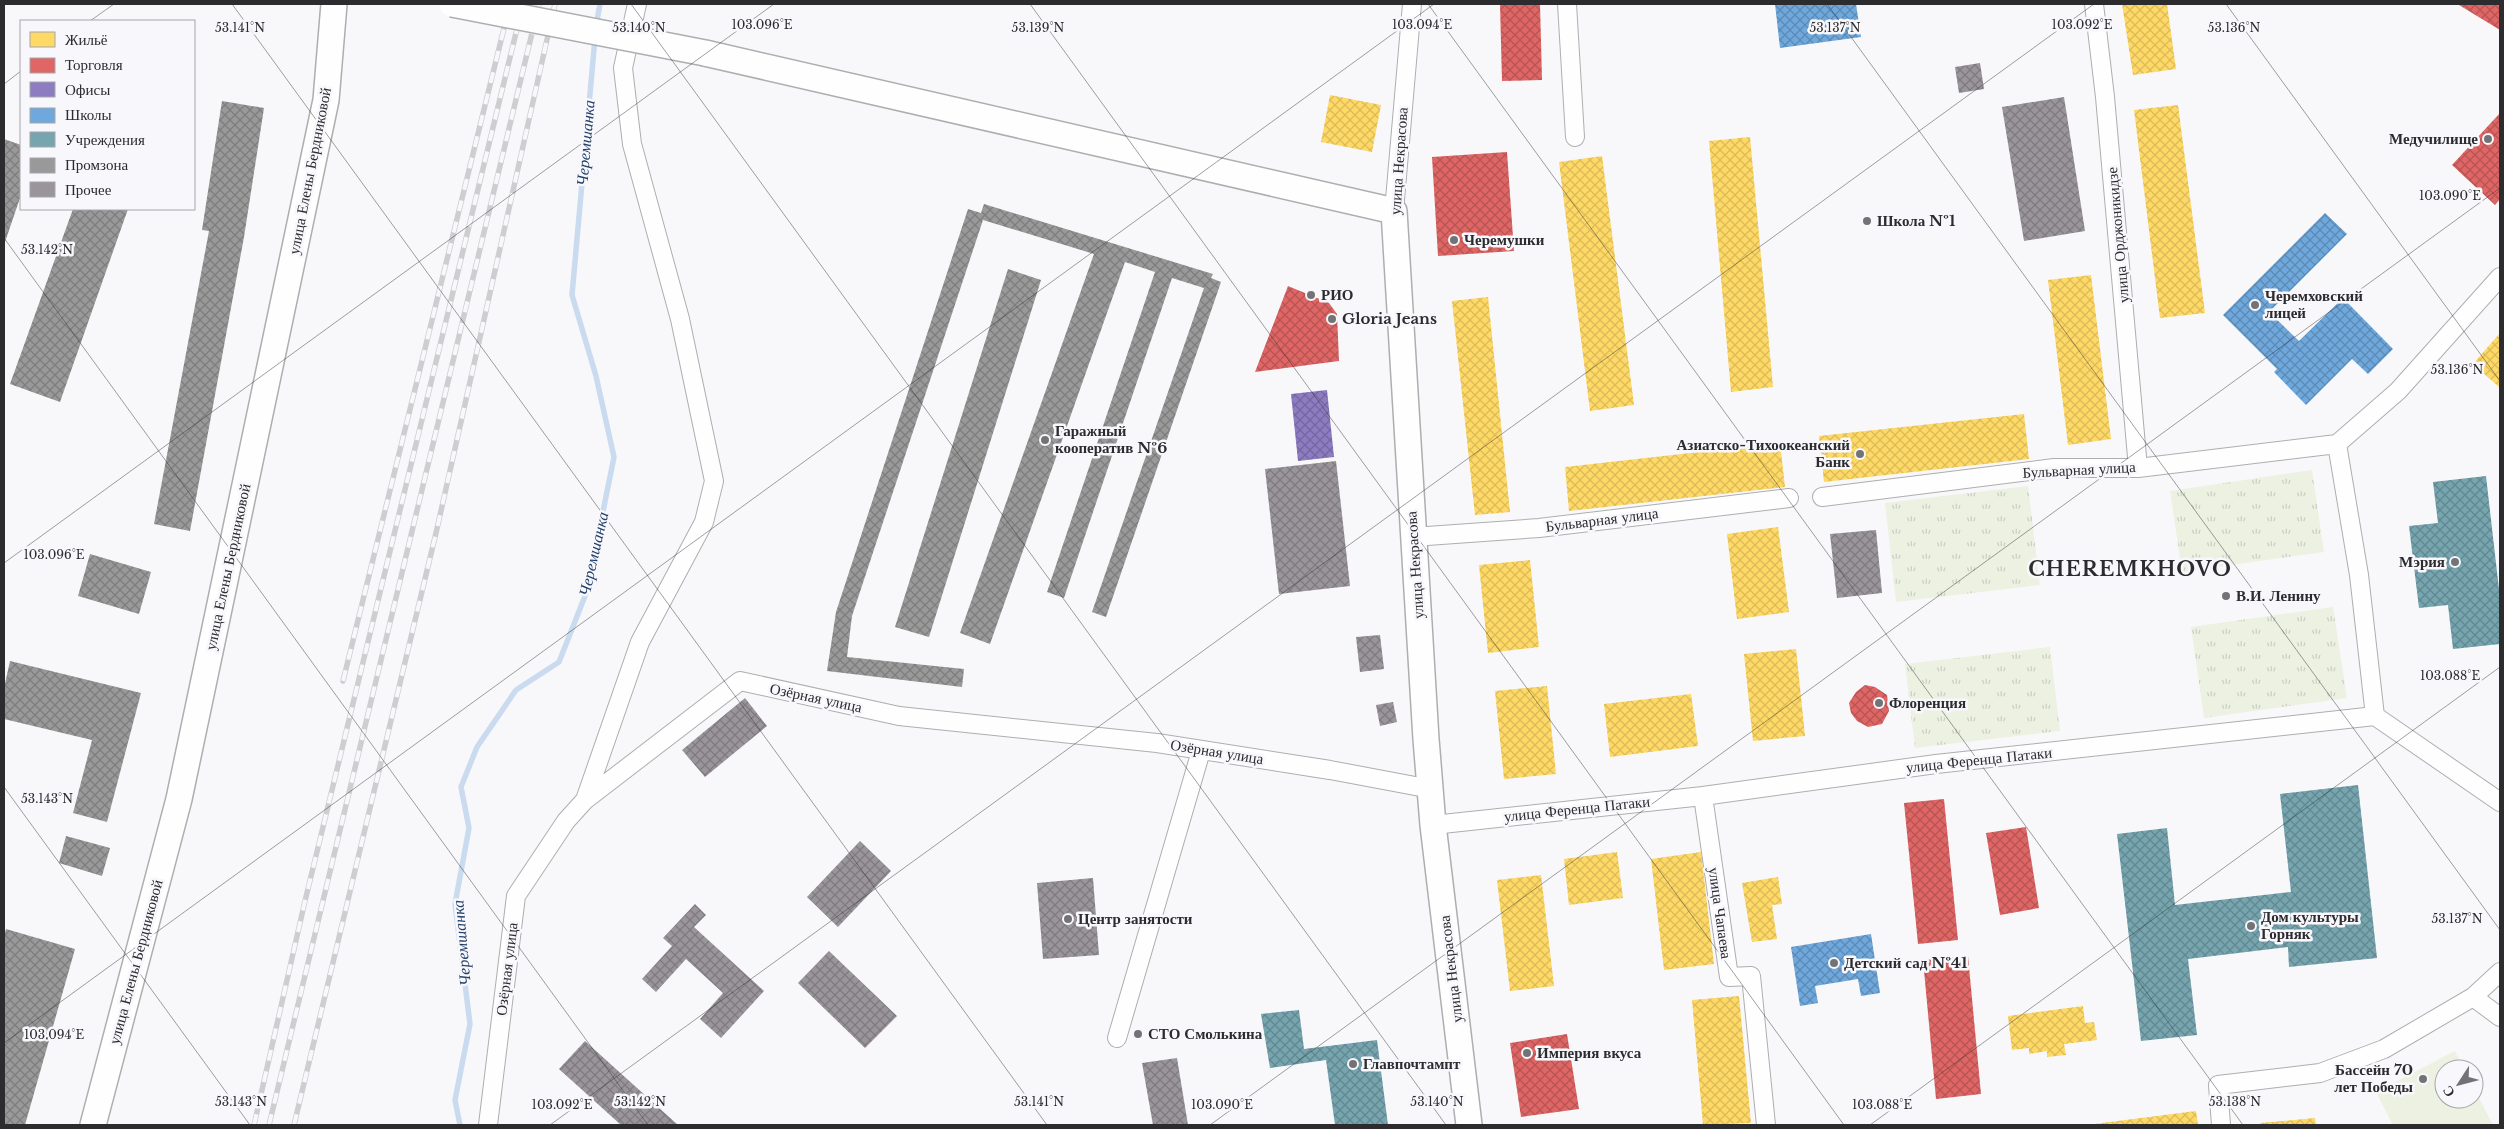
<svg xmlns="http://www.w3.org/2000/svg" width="2504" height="1129" font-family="'Libre Baskerville',serif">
	<defs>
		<pattern id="grass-tufts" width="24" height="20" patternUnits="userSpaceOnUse" patternTransform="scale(1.25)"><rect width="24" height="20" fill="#ecf1e2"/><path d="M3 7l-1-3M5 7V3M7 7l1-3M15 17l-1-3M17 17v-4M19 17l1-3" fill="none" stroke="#cbcfc2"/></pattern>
		<pattern id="homes-cross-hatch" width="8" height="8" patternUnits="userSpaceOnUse" patternTransform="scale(1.25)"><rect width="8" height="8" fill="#ffd966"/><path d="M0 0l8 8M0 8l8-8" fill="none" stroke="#dbba59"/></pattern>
		<pattern id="shops-cross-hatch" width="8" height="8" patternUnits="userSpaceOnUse" patternTransform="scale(1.25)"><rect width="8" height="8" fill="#e06666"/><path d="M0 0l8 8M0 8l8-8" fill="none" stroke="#b65454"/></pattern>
		<pattern id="offices-cross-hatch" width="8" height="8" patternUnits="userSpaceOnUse" patternTransform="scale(1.25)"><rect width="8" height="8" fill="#8e7cc3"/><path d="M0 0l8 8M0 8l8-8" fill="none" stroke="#74669f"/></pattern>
		<pattern id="schools-cross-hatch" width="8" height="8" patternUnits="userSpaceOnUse" patternTransform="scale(1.25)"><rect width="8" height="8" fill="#6fa8dc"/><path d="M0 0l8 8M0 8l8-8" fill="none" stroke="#5b89b3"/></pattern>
		<pattern id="public-cross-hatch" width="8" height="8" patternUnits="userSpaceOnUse" patternTransform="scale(1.25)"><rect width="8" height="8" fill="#76a5af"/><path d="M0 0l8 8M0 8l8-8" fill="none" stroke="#61878f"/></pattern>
		<pattern id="industry-cross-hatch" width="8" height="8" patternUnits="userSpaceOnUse" patternTransform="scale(1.25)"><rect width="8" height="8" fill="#999"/><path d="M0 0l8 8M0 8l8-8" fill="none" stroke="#7d7d7d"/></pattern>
		<pattern id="building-cross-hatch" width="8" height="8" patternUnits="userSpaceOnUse" patternTransform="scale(1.25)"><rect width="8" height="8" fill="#9a959a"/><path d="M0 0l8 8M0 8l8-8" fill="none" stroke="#7e7a7e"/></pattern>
	</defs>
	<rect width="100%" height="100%" fill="#f8f8fb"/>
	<path fill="url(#grass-tufts)" d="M2312,470l12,82 -142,20 -12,-81z
		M2028,486l12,99 -144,17 -11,-99z
		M2333,607l14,91 -143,20 -13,-91z
		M2050,647l10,84 -145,17 -10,-84z"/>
	<path fill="#ecf1e2" d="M2455,1051l9,18h-20v30h30v-11l19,37h-100l-17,-33z"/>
	<path fill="url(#homes-cross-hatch)" d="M2122,4h45l9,65 -43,6z
		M1330,95l51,10 -9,47 -51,-10z
		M2178,105l27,208 -45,5 -26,-208z
		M1750,137l23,250 -42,5 -22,-251z
		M1602,156l32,249 -44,6 -31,-249z
		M2091,275l20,164 -43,6 -20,-165z
		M1488,297l22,215 -35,3 -23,-214z
		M2500,333v52l-1,2 -26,-23z
		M2024,414l5,45 -205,23 -5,-46z
		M1780,443l5,44 -216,24 -4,-44z
		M1778,527l11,85 -52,7 -10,-85z
		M1530,560l9,87 -51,6 -9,-88z
		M1796,649l9,87 -52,5 -9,-87z
		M1547,686l9,88 -52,5 -9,-88z
		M1691,694l7,52 -88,11 -6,-53z
		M1617,852l6,46 -54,7 -5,-46z
		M1701,852l13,112 -50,6 -13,-111z
		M1541,875l13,111 -44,5 -13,-111z
		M1778,877l4,27 -10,1 5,34 -25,3 -10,-59z
		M1739,996l12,127 -48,2 -11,-125z
		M2083,1006l2,17 9,-1 3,18 -33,4 2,11 -19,2v-6l-18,3v-6l-17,2 -4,-34z
		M2196,1111l2,14h-104v-1z
		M2315,1118l1,7h-56v-2z"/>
	<path fill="url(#shops-cross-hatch)" d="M1500,4h40l2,76 -40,1z
		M2460,4h40v26l-41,-25z
		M2500,113v86l-5,6 -43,-40z
		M1507,152l7,99 -76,5 -6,-99z
		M1288,286l41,17 8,11 2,47 -84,11z
		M1865,685l10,2 12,8 2,16 -7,13 -14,3 -11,-6 -6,-8 -2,-10 7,-11z
		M1944,799l14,141 -40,4 -14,-141z
		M2026,827l13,81 -39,7 -14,-82z
		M1968,956l13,138 -45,5 -13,-139z
		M1567,1034l12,75 -58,8 -11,-74z"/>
	<path fill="url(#offices-cross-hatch)" d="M1327,390l7,67 -36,4 -7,-67z"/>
	<path fill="url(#schools-cross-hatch)" d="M1775,4h81l5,33 -81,11z
		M2325,213l22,21 -78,78 30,29 44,-43 50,51 -25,25 -16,-15 -46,46 -32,-33 3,-3 -54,-54z
		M1871,934l9,59 -19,3 -3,-17 -43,7 3,17 -18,3 -9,-59z"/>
	<path fill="url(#public-cross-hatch)" d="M2486,476l14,122v46l-47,5 -5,-44 -29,3 -10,-82 29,-3 -5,-41z
		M2358,785l19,173 -88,9 -1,-20 -100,12 9,76 -56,6 -24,-207 50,-6 8,77 116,-13 -11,-98z
		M1299,1010l5,39 73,-9 11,85h-53l-9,-65 -56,8 -9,-54z"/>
	<path fill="url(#industry-cross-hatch)" d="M222,101l42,7 -20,129 -54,294 -36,-7 55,-293 -7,-1z
		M4,139l17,6v50l-17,50z
		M984,204l229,70 -2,4 10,4 -115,335 -14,-5 112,-324 -32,-10 -108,320 -17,-6 108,-320 -30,-10 -135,382 -30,-11 134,-379 -111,-34 -131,396 -5,41 117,12 -2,18 -135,-16 9,-59 132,-403 13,4z
		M73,209h55l-68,193 -50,-18z
		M1008,269l33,11 -112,357 -34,-10z
		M90,554l61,18 -12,42 -61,-18z
		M10,661l131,32 -34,129 -34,-9 19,-73 -88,-21v-31z
		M66,836l44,12 -8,28 -43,-13z
		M6,929l69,20 -50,176h-21v-189z"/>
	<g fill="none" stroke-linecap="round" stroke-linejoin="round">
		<path stroke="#cadaef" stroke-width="5.5" d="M596,26l4,-22
			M460,1125l-5,-25 15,-76 -15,-120 14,-76 -8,-41 16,-40 39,-57 43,-28 28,-71 27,-134 -18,-81 -24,-81 23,-257"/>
	</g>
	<path fill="url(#building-cross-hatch)" d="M1980,63l4,26 -25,4 -4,-26z
		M2064,97l21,134 -61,10 -22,-134z
		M1336,461l14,125 -71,8 -14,-125z
		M1876,530l6,63 -45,5 -7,-64z
		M1380,635l4,34 -24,3 -4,-35z
		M745,698l22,28 -62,51 -23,-27z
		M1393,702l4,20 -17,4 -4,-21z
		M860,841l31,30 -53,56 -31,-30z
		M1093,878l6,77 -56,4 -6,-76z
		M695,904l11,11 -12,12 70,64 -43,47 -21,-19 23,-26 -37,-34 -30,33 -14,-13 30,-33 -9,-8z
		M829,951l68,65 -32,32 -67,-65z
		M585,1041l93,84h-57l-62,-56z
		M1177,1058l11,67h-35l-11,-62z"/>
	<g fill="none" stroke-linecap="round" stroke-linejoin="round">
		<defs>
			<path id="street" d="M1567,4l8,133
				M2094,4l11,93 33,371
				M1394,211l18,-207
				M2337,444l22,131 16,141
				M2337,444l61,-53 102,-114
				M1822,497l232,-29h84l199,-24
				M1413,537l126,-9 250,-30
				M1703,796l26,181 22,-1 15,149
				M585,800l55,-158 64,-120 10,-41 -34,-162 -48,-175 -9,-76 14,-64
				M1433,825l270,-29 233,-32 439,-48 125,86
				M2473,997l27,20
				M1117,1038l84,-287
				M488,1125l28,-229 50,-75 19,-21 155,-119 159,35 258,27 173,27 101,19
				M2221,1125l-3,-40 102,-12 64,-24 89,-52 27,-25"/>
			<path id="secondary" d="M705,53l689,158 32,528 7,86 36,300
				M93,1125l86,-326 147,-699 8,-96"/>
		</defs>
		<use href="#street" stroke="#aeaeb0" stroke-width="20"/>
		<use href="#secondary" stroke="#aeaeb0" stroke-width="28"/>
		<use href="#street" stroke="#fefefe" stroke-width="18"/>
		<use href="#secondary" stroke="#fefefe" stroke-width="25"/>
		<defs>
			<path id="rail" d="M343,681l167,-677
				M254,1125l51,-224 218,-897
				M269,1125l270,-1121
				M294,1125l142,-592 119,-529"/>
		</defs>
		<use href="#rail" stroke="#ceced0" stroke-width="5.5"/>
		<use href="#rail" stroke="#f7f7fc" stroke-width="4" stroke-dasharray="11" stroke-linecap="butt"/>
		<defs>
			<path id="secondary-bridge" d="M452,4l253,49"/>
		</defs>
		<use href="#secondary-bridge" stroke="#aeaeb0" stroke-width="28" stroke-linecap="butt"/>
		<use href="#secondary-bridge" stroke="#fefefe" stroke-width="25"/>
	</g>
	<path fill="none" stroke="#2c2c2e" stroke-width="1" stroke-opacity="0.45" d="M232,4l815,1121M631,4l815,1121M1030,4l814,1121M1428,4l815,1121M1827,4l673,926M2226,4l274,377M90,21l24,-17M4,84l17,-13M4,238l644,887M4,563l770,-559M4,787l246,338M4,1043l1430,-1039M550,1125l1544,-1121M1210,1125l1290,-937M1870,1125l630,-458"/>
	<g fill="#737376" stroke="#f7f7fc" stroke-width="2">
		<circle cx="2488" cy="139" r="5"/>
		<circle cx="1867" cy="221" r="5"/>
		<circle cx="1454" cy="240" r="5"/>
		<circle cx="1311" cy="295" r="5"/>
		<circle cx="2255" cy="305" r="5"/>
		<circle cx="1332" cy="319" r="5"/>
		<circle cx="1045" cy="440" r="5"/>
		<circle cx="1860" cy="454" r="5"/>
		<circle cx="2455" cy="562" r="5"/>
		<circle cx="2226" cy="596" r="5"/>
		<circle cx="1879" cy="703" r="5"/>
		<circle cx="1068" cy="919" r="5"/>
		<circle cx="2251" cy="926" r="5"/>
		<circle cx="1834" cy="963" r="5"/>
		<circle cx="1138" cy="1034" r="5"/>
		<circle cx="1527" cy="1053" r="5"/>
		<circle cx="1353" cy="1064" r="5"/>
		<circle cx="2423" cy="1079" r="5"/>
	</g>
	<g text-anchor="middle" stroke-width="5" stroke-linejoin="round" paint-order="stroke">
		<g font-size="15" font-weight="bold" fill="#2c2c2e" stroke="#f7f7fc" text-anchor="start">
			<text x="2478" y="144" text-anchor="end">Медучилище</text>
			<text x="1877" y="226">Школа №1</text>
			<text x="1464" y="245">Черемушки</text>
			<text x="1321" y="300">РИО</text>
			<text x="2265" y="301">Черемховский<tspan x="2265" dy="17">лицей</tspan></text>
			<text x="1342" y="324">Gloria Jeans</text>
			<text x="1055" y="436">Гаражный<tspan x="1055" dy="17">кооператив №6</tspan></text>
			<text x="1850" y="450" text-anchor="end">Азиатско-Тихоокеанский<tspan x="1850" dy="17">Банк</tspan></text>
			<text x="2445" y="567" text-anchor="end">Мэрия</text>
			<text x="2236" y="601">В.И. Ленину</text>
			<text x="1889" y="708">Флоренция</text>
			<text x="2261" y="922">Дом культуры<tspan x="2261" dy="17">Горняк</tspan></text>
			<text x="1078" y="924">Центр занятости</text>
			<text x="1844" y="968">Детский сад №41</text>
			<text x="1148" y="1039">СТО Смолькина</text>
			<text x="1537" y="1058">Империя вкуса</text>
			<text x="1363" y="1069">Главпочтампт</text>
			<text x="2413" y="1075" text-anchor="end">Бассейн 70<tspan x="2413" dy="17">лет Победы</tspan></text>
		</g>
		<g font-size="15" fill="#2c2c2e" stroke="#f7f7fc">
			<text transform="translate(1399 161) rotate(-86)" y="5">улица Некрасова</text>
			<text transform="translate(310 171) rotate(-79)" y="5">улица Елены Бердниковой</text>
			<text transform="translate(2118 235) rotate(-95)" y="5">улица Орджоникидзе</text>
			<text transform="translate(2079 470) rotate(-3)" y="5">Бульварная улица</text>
			<text transform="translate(1602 520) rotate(-7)" y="5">Бульварная улица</text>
			<text transform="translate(1415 565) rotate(-94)" y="5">улица Некрасова</text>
			<text transform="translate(228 567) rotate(-78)" y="5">улица Елены Бердниковой</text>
			<text transform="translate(816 698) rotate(12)" y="5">Озёрная улица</text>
			<text transform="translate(1217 752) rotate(9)" y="5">Озёрная улица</text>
			<text transform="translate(1979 760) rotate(-6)" y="5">улица Ференца Патаки</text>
			<text transform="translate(1577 809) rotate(-6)" y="5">улица Ференца Патаки</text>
			<text transform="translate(1720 913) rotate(82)" y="5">улица Чапаева</text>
			<text transform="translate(136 962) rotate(-75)" y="5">улица Елены Бердниковой</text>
			<text transform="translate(507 969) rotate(-83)" y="5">Озёрная улица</text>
			<text transform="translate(1451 969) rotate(-97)" y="5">улица Некрасова</text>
		</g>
		<g font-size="16" font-style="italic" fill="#213f67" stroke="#f7f7fc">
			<text transform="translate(585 143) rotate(-85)" y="6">Черемшанка</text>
			<text transform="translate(593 554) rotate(-77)" y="6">Черемшанка</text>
			<text transform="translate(461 943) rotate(-95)" y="6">Черемшанка</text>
		</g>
		<g font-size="20" font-weight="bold" letter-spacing="1" fill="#2c2c2e" stroke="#f7f7fc">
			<text x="2130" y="576">CHEREMKHOVO</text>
		</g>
	</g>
	<g font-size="12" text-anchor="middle" fill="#2c2c2e" stroke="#f7f7fc" stroke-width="5" stroke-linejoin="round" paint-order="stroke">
		<text x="762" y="29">103.096°E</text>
		<text x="1422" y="29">103.094°E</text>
		<text x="2082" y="29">103.092°E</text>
		<text x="240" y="32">53.141°N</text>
		<text x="639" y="32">53.140°N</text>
		<text x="1038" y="32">53.139°N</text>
		<text x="1835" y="32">53.137°N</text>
		<text x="2234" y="32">53.136°N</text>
		<text x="2450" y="200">103.090°E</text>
		<text x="47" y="254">53.142°N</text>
		<text x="2457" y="374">53.136°N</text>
		<text x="54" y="559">103.096°E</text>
		<text x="2450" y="680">103.088°E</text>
		<text x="47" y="803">53.143°N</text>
		<text x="2457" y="923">53.137°N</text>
		<text x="54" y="1039">103.094°E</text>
		<text x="241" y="1106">53.143°N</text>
		<text x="640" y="1106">53.142°N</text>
		<text x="1039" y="1106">53.141°N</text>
		<text x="1437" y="1106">53.140°N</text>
		<text x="2235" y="1106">53.138°N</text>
		<text x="562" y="1109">103.092°E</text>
		<text x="1222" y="1109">103.090°E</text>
		<text x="1882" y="1109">103.088°E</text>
	</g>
	<rect width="2504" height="1129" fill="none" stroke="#2c2c2e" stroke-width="10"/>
	<rect x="20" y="20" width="175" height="190" fill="#f7f7fc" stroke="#a6a6aa"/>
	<rect x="30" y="32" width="25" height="15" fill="#ffd966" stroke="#a6a6aa"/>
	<text x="65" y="45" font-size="15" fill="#2c2c2e">Жильё</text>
	<rect x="30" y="58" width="25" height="15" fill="#e06666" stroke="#a6a6aa"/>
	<text x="65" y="70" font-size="15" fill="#2c2c2e">Торговля</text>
	<rect x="30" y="82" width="25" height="15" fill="#8e7cc3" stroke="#a6a6aa"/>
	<text x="65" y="95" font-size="15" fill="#2c2c2e">Офисы</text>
	<rect x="30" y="108" width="25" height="15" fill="#6fa8dc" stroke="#a6a6aa"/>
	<text x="65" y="120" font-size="15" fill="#2c2c2e">Школы</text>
	<rect x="30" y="132" width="25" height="15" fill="#76a5af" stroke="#a6a6aa"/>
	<text x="65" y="145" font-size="15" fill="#2c2c2e">Учреждения</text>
	<rect x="30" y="158" width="25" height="15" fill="#999999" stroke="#a6a6aa"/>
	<text x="65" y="170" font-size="15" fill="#2c2c2e">Промзона</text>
	<rect x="30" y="182" width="25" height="15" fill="#9a959a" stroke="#a6a6aa"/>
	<text x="65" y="195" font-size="15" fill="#2c2c2e">Прочее</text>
	<g transform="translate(2459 1084) rotate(234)"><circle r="24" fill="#f7f7fc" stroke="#a6a6aa"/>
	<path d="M0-4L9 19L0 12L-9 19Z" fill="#737376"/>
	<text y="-8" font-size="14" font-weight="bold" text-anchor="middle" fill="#2c2c2e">С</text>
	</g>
</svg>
